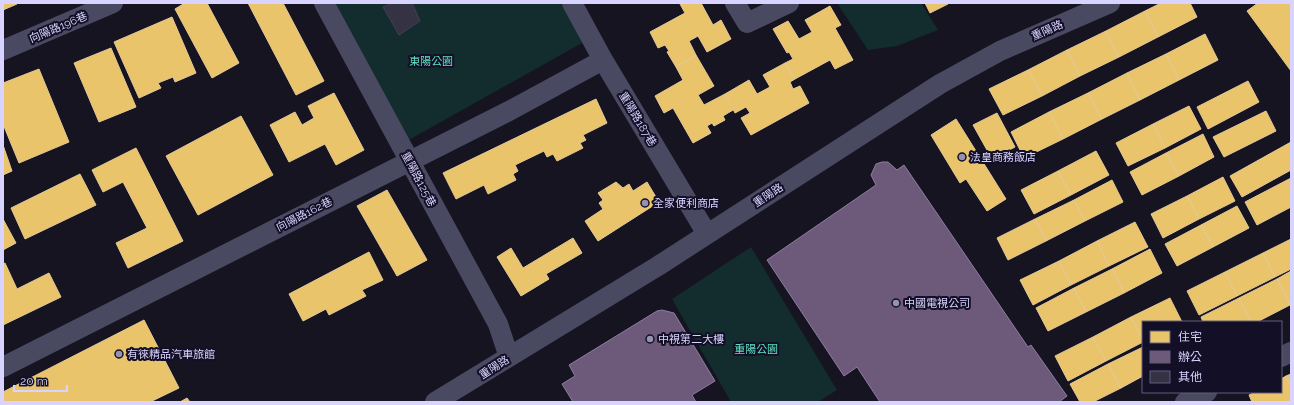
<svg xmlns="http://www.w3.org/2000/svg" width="1294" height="405" font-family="Raleway,'Noto Sans TC',sans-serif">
	<rect width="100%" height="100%" fill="#161421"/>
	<path fill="#132c2d" d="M334,3h234l21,36 -182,102z
		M837,3h84l17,27 -41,16 -29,4z
		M751,247l86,143 -19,12h-87l-59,-103z"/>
	<path fill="#e9c46a" stroke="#e4c997" d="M3,3h14v1l-14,6z
		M185,3h22l32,60 -27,15 -37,-69z
		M248,3h35l41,78 -28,14z
		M682,3h19l12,22 8,-5 10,19 -24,13 -9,-16 -9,5 7,14 -20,12 -9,-15 2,-1 -4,-6 -7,3 -8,-16 35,-19 -5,-9z
		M925,3h23v1l-18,9z
		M1161,3h29l7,14 -39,20 -13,-26z
		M1258,3h33v68l-44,-60z
		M830,6l11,19 -6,3 18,32 -18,9 -5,-9 -35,19 -10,-16 8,-4 -4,-7 -2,1 -14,-24 15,-8 11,18 13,-7 -7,-12z
		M1145,11l13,26 -39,20 -13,-26z
		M172,17l24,56 -21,9 -2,-5 -15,6 3,5 -22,10 -25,-56z
		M1106,31l13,26 -39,19 -13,-26z
		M1205,34l13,26 -39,20 -13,-26z
		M111,48l25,59 -37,15 -25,-59z
		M1067,50l13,26 -38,20 -14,-26z
		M1166,54l13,26 -39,20 -13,-27z
		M696,55l18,31 -16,9 6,10 21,-11 8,16 -10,6 2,4 -11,6 -2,-3 -5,3 4,7 -18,10 -20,-35 -9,5 -9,-17 28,-16 -7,-13z
		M785,63l10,16 -5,3 3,7 7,-3 9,17 -58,32 -10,-17 9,-5 -4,-6 -11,6 -10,-19 24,-14 8,14 13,-7 -7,-12z
		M39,69l30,73 -50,21 -16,-39v-41z
		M1028,70l14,26 -39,19 -14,-26z
		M1127,73l13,27 -38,19 -14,-26z
		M1248,81l11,21 -51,27 -11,-22z
		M334,93l30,57 -28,15 -11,-21 -36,18 -19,-37 25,-13 7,13 12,-7 -6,-12z
		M1088,93l14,26 -39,20 -14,-27z
		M596,99l11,24 -24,12 3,5 -6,3 3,5 -26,13 -4,-7 -6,3 -3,-6 -29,14 3,6 -5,3 3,6 -28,14 -4,-9 -28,14 -13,-26z
		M1189,106l12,23 -36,19 -12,-24z
		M1266,111l10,20 -52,26 -11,-20z
		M1049,112l14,27 -39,19 -13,-26z
		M997,113l18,34 -23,12 -19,-34z
		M241,116l32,59 -75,40 -32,-59z
		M956,119l50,80 -19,12 -21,-32 -6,4 -29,-48z
		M1153,124l12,24 -37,18 -12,-23z
		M1203,134l11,23 -35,19 -13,-23z
		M1291,142v28l-49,27 -12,-21z
		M3,145l9,26 -9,4z
		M136,148l47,93 -55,27 -12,-25 31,-15 -24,-46 -20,10 -11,-22z
		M1096,151l13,24 -38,20 -13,-24z
		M1166,153l13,23 -37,19 -12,-23z
		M1058,171l13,24 -37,19 -13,-24z
		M80,174l16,31 -71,34 -14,-31z
		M1223,177l12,24 -36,18 -12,-23z
		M1291,178v29l-34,18 -12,-23z
		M1112,180l11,22 -38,19 -11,-21z
		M616,182l7,6 6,-4 4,7 14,-9 12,20 -61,39 -13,-20 18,-12 -4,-6 4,-3 -5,-7z
		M387,190l40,70 -30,16 -40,-70z
		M1187,196l12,23 -36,19 -12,-24z
		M1074,200l11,21 -39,20 -11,-22z
		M1237,206l12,22 -36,19 -12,-22z
		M3,219l13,24 -13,7z
		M1035,219l11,22 -38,19 -11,-22z
		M1135,222l13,25 -39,19 -12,-25z
		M1201,225l12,22 -36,19 -12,-22z
		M573,238l9,15 -36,21 3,5 -28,17 -24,-39 14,-9 12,20z
		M1291,239v30l-16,8 -12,-24z
		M1097,241l12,25 -38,19 -12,-24z
		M1150,249l12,24 -38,20 -12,-24z
		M369,252l14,28 -21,10 4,6 -37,19 -3,-6 -23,12 -14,-27z
		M1263,253l12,24 -38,19 -12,-24z
		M1059,261l12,24 -38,20 -13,-25z
		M5,263l12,26 32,-16 12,24 -58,28v-61z
		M1112,269l12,24 -38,19 -12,-24z
		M1291,271v34h-1l-13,-26z
		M1225,272l12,24 -38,19 -12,-24z
		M1277,279l13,26 -33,17h-6l-12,-24z
		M1074,288l12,24 -38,19 -12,-23z
		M1170,298l12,24h-39v18l-12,-23z
		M1239,298l12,24h-48l-2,-5z
		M1131,317l12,23v2l-37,19 -13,-24z
		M144,320l35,68 -29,14h-147v-10z
		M1093,337l13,24 -38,20 -13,-25z
		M1143,347v29l-22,12 -13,-24z
		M1108,364l13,24 -28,14h-13l-10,-18z
		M1291,374v12l-5,-10z
		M1286,376l5,10v16h-39l-3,-7 6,-3h26v-13z
		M187,398l3,4h-10z"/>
	<path fill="#6d597a" stroke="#8d7ea2" d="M882,162h6l9,8 7,-5 124,182 3,-2 36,51 -8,6h-179l-23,-35 -13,9 -77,-116 109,-75 -5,-10 5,-11z
		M662,310l12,3 41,68 -23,14 4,7h-123l-11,-18 13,-8 -6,-11 88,-54z"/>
	<path fill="#343243" stroke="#433f54" d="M393,3h19l8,18 -21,14 -16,-28z"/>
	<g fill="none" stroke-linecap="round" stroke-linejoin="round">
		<path stroke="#4a4962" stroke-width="20" d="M324,3l174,321 11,33
			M572,3l31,57 104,174
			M735,3l12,20 42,-20
			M3,50l110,-47
			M1281,357l10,-5
			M3,367l506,-256 94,-51
			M435,402l223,-136 282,-182 60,-33 110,-48
			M1185,402l22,-10"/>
	</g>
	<g fill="#9591b1" stroke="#130f26" stroke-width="1.5">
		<circle cx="962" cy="157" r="4"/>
		<circle cx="645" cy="203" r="4"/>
		<circle cx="896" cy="303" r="4"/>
		<circle cx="650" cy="339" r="4"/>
		<circle cx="119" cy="354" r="4"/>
	</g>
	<g text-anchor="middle" stroke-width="4" stroke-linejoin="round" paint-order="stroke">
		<g font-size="11" fill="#d9d4ff" stroke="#130f26">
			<text transform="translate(58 27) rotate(-23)" y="4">向陽路196巷</text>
			<text transform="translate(1047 30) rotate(-24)" y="4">重陽路</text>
			<text transform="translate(638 119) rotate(59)" y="4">重陽路187巷</text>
			<text transform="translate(419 179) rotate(62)" y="4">重陽路125巷</text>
			<text transform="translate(768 195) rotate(-33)" y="4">重陽路</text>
			<text transform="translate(304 214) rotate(-27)" y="4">向陽路162巷</text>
			<text transform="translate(494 367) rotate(-32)" y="4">重陽路</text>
		</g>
		<g font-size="11" fill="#5fe0c0" stroke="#130f26">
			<text x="431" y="65">東陽公園</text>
			<text x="756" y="353">重陽公園</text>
		</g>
		<g font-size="11" fill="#d9d4ff" stroke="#130f26" text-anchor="start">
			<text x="970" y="161">法皇商務飯店</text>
			<text x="653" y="207">全家便利商店</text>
			<text x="904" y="307">中國電視公司</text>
			<text x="658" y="343">中視第二大樓</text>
			<text x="127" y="358">有徠精品汽車旅館</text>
		</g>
	</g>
	<rect width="1294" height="405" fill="none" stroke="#d9d4ff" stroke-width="8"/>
	<rect x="1142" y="321" width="140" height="72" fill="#130f26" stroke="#625e7d"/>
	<rect x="1150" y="331" width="20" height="12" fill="#e9c46a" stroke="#625e7d"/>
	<text x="1178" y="341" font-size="12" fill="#d9d4ff">住宅</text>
	<rect x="1150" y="351" width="20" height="12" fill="#6d597a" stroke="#625e7d"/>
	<text x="1178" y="361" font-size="12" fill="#d9d4ff">辦公</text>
	<rect x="1150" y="371" width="20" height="12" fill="#343243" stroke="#625e7d"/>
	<text x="1178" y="381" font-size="12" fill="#d9d4ff">其他</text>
	<path d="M14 385v6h53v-6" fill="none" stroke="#d9d4ff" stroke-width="2"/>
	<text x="20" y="385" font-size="12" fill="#d9d4ff" stroke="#130f26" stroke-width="3" paint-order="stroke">20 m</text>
</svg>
